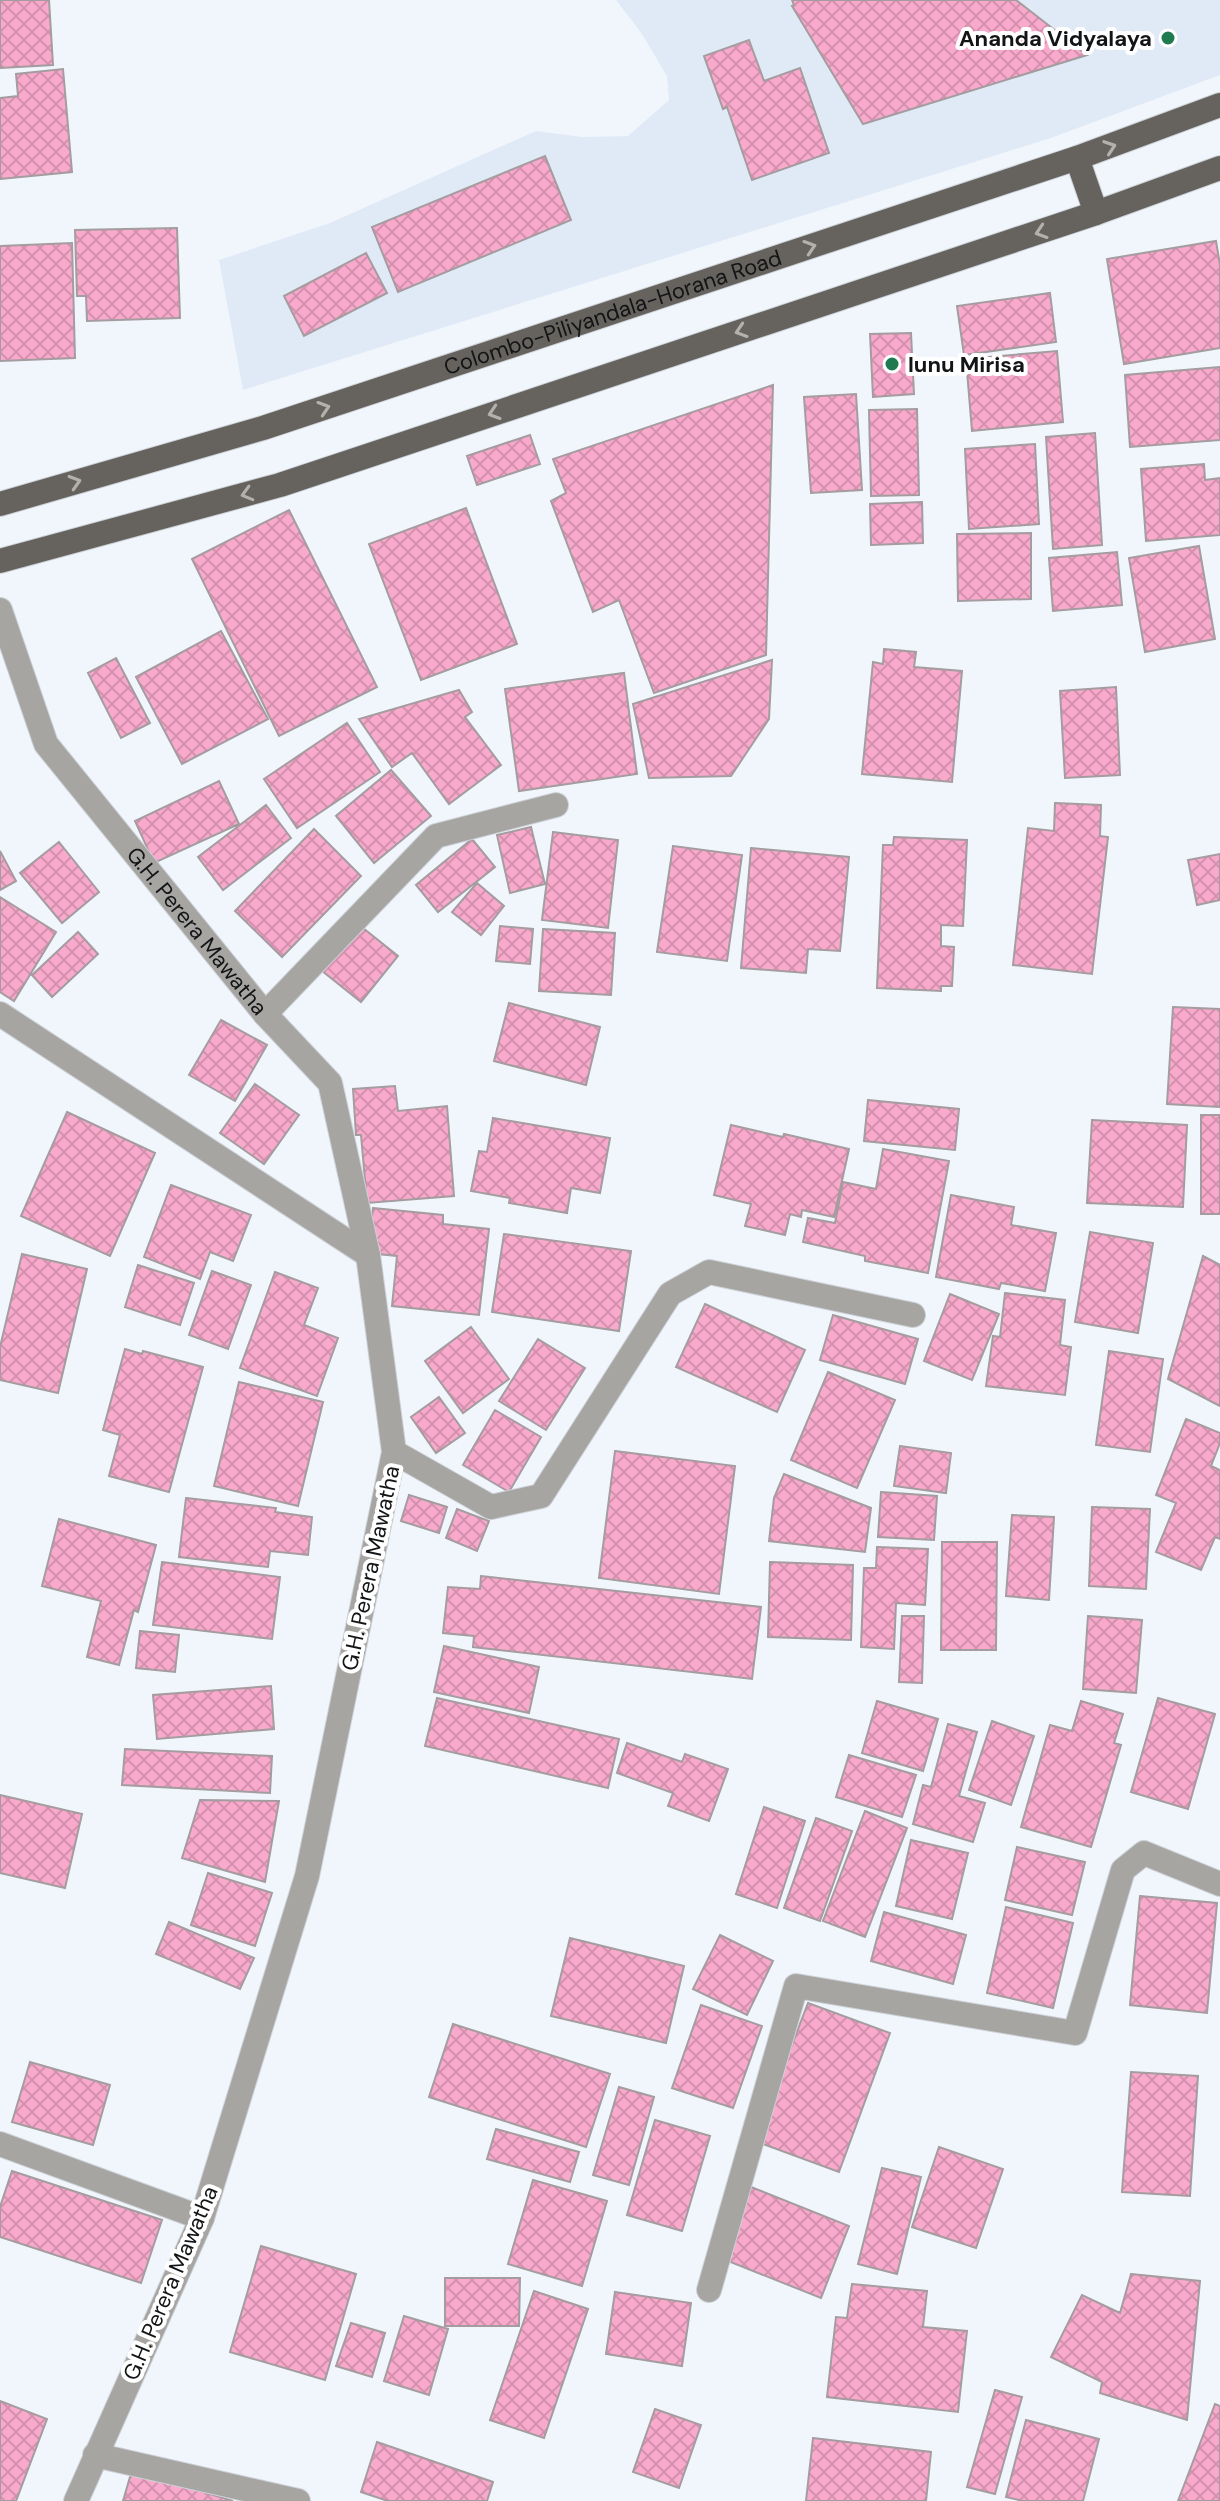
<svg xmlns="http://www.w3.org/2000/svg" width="1220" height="2501" font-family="'DM Sans',sans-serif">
	<defs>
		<pattern id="building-cross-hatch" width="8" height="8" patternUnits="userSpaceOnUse" patternTransform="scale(2)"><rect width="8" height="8" fill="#f9aacc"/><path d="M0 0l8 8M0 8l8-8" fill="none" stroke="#d491ae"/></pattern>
	</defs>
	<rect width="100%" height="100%" fill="#f1f6fd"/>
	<path fill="#e0eaf6" d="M616,0h604v75l-169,63 -808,252 -24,-130 111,-37 206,-92 46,6 46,-1 41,-36 -2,-24 -25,-42z"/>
	<path fill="url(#building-cross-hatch)" stroke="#a49c9f" stroke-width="2" d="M0,0h49l4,65 -53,3z
		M792,0h224l71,55 -224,69 -71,-118 2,-1z
		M749,40l15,41 36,-13 29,85 -77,27 -25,-73 -4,2 -19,-53z
		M63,69l9,103 -72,7v-81l18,-2 -2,-22z
		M545,156l26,64 -173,72 -26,-65z
		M177,228l3,90 -93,3 -1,-25h-9l-2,-66z
		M1216,241l4,24v83l-96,16 -17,-105z
		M72,243l3,115 -75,3v-115z
		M366,253l21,40 -83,43 -20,-40z
		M1050,293l6,49 -92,13 -7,-49z
		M911,333l3,61 -41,3 -3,-63z
		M1057,351l6,71 -91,9 -6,-72z
		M1220,367v73l-90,7 -5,-72z
		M773,385l-7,270 -112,38 -35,-93 -26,12 -42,-111 15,-8 -13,-34z
		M856,394l6,96 -51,3 -7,-96z
		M917,409l2,86 -48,1 -2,-86z
		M1095,433l7,112 -49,4 -7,-112z
		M530,435l10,29 -63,21 -10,-29z
		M1035,444l4,80 -70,5 -4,-80z
		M1204,464l1,16 15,-2v57l-74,6 -5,-72z
		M922,502l1,41 -52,2 -1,-41z
		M466,508l51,136 -96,36 -52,-136z
		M289,510l88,177 -98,49 -87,-177z
		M1031,533v66l-73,2 -1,-67z
		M1199,546l16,93 -70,13 -16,-94z
		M1117,552l5,53 -69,6 -4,-53z
		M221,631l47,88 -86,45 -46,-87z
		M884,649l32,3 -2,15 48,4 -10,111 -90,-8 11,-112 10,2z
		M116,658l34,65 -29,15 -33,-65z
		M772,660l-3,59 -38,57 -82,2 -16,-74z
		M624,673l13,101 -118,17 -14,-102z
		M1116,687l4,88 -55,3 -5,-87z
		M459,690l13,22 -7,5 36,48 -52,39 -37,-51 -20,14 -33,-48z
		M347,723l33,49 -83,56 -33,-49z
		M391,770l40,46 -57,47 -38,-47z
		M219,781l20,43 -85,39 -19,-42z
		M1055,803l46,2 -1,31 8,1 -16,137 -79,-9 15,-137 26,3z
		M266,805l25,33 -68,52 -25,-33z
		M531,827l14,57 -35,9 -13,-58z
		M314,829l47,47 -79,81 -47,-46z
		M553,832l65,8 -10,88 -66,-8z
		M894,837l73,3 -4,86 -22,-1v21l13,1 -2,39h-11v5l-64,-3 6,-143h10z
		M472,839l23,28 -57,45 -22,-27z
		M59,842l40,50 -37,31 -42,-50z
		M673,846l69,9 -15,106 -70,-9z
		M751,848l98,9 -9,94 -32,-2 -2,24 -65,-5z
		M0,851l16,30 -16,9z
		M1220,854v46l-23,5 -9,-45z
		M477,883l27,23 -23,29 -29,-23z
		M0,897l56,35 -42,69 -14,-9z
		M358,924l40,32 -37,46 -40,-32z
		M500,926l33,3 -3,35 -34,-3z
		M543,929l72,4 -4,62 -72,-4z
		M78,932l20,22 -46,43 -20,-22z
		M509,1003l91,24 -14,58 -92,-24z
		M1173,1007l47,2v98l-53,-3z
		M221,1020l46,25 -32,56 -46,-26z
		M255,1084l44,31 -35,49 -44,-31z
		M395,1086l3,25 49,-5 7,90 -87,7 -6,-68h-5l-3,-46z
		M868,1100l91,9 -4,41 -91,-9z
		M67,1112l88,41 -45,103 -89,-40z
		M1201,1115h19v99h-19z
		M493,1118l117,20 -10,55 -29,-5 -4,25 -58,-10 1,-5 -39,-7 8,-40 8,1z
		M1092,1120l95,5 -4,82 -96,-4z
		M731,1125l52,12 1,-3 65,15 -15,68 -32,-7 -1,7 -11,-3 -5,21 -40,-9 6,-22 -37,-9z
		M883,1149l66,12 -21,112 -63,-12v-5l-62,-14 5,-24 27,5 8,-41 33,7z
		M171,1185l80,30 -18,46 -23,-9 -10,27 -56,-22z
		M951,1195l63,12 -3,18 45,8 -11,58 -44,-8 -2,6 -63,-12z
		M373,1208l70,7v9l46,5 -10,86 -87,-9 5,-50 -29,-3z
		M1090,1232l63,11 -15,90 -63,-11z
		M504,1234l127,17 -12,80 -127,-19z
		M22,1254l65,15 -29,124 -58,-13v-33z
		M1203,1256l17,9v141l-52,-27z
		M138,1265l56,18 -14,42 -55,-18z
		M212,1271l39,14 -23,64 -39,-14z
		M275,1272l43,16 -14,37 34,13 -21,58 -77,-28z
		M1005,1293l60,7 -5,45 11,2 -6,48 -79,-9 7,-50 7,1z
		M950,1294l49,20 -27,66 -48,-19z
		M705,1304l100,46 -28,62 -101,-45z
		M833,1315l85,24 -13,45 -85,-24z
		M471,1327l38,52 -46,34 -38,-52z
		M538,1339l47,29 -39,62 -47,-29z
		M125,1349l17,5 1,-3 60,16 -34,125 -60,-16 11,-41 -17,-5z
		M1109,1351l54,8 -13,93 -54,-7z
		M828,1372l67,28 -38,88 -66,-28z
		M239,1382l84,20 -25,104 -84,-20z
		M439,1397l26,36 -29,20 -25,-36z
		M495,1410l46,27 -32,55 -46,-27z
		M1186,1419l34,14v10l-9,23 9,4v69l-5,-2 -14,33 -45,-18 20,-49 -20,-8z
		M900,1446l51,7 -5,40 -52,-7z
		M615,1451l120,15 -16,128 -120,-16z
		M784,1474l87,34 -6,44 -96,-11 5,-43z
		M881,1492l56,4 -3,44 -56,-3z
		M409,1495l38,12 -8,26 -38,-12z
		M186,1498l90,10 -1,4 37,5 -4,38 -38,-4 -2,16 -89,-10z
		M1092,1507l58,2 -4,80 -57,-3z
		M457,1509l32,12 -12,30 -31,-13z
		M1012,1515l42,2 -5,83 -43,-4z
		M59,1519l97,26 -18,67 -4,-2 -15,55 -32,-8 14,-56 -59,-15z
		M942,1542h55l-1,108h-55z
		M877,1547l51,2 -3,56 -29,-2 -2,46 -33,-2 3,-79h12z
		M162,1562l118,15 -8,62 -119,-14z
		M770,1562l83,3 -2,75 -83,-3z
		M481,1576l280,31 -9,72 -279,-32 1,-11 -31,-3 5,-46 32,2z
		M902,1616h22l-2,67 -23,-1z
		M1088,1616l54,4 -6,73 -53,-4z
		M140,1631l39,4 -4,37 -39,-4z
		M444,1646l95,21 -10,46 -95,-21z
		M271,1686l3,43 -117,10 -4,-44z
		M437,1698l182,41 -11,49 -183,-42z
		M1158,1698l57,16 -27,95 -57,-17z
		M877,1701l61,18 -15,52 -61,-18z
		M1081,1701l42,13 -9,29 7,2 -30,102 -70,-20 29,-102 22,6z
		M992,1721l42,15 -23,69 -42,-15z
		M948,1724l29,8 -18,64 26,7 -12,39 -60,-18 10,-39 8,2z
		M627,1743l55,19 3,-8 43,15 -19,52 -41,-15 5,-13 -56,-20z
		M125,1749l147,7 -2,37 -148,-8z
		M849,1755l67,20 -14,42 -66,-20z
		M0,1795l82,19 -17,74 -65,-15z
		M200,1800l79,1 -14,81 -83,-24z
		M764,1807l41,14 -28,87 -41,-14z
		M865,1811l42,17 -42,109 -42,-16z
		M816,1818l36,13 -32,90 -36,-13z
		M911,1840l57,13 -16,66 -56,-13z
		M1017,1847l68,15 -13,53 -67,-15z
		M208,1873l64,20 -17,53 -64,-21z
		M1140,1896l77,7 -10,110 -77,-8z
		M1006,1907l67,16 -20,85 -66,-15z
		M884,1912l82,23 -13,49 -82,-23z
		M169,1922l85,36 -14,31 -84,-35z
		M720,1935l53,26 -26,54 -54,-26z
		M570,1938l114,28 -18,77 -115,-27z
		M808,2003l82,30 -51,139 -84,-31z
		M701,2005l61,21 -29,82 -61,-20z
		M453,2024l157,50 -24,73 -157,-50z
		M30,2062l80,23 -17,60 -81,-23z
		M1131,2072l67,4 -8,120 -68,-4z
		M619,2087l35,10 -25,88 -36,-10z
		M655,2120l55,16 -28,95 -55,-16z
		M496,2129l83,23 -9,30 -83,-23z
		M939,2147l64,22 -27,79 -64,-21z
		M882,2168l39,9 -24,97 -39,-10z
		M12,2171l150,49 -21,63 -141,-46v-30z
		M533,2180l74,21 -25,85 -74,-22z
		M751,2187l98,39 -28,72 -98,-39z
		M261,2246l95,28 -31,106 -95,-28z
		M1131,2274l69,7 -13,139 -87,-27 2,-11 -51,-25 31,-62 38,18z
		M445,2278h75l-1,48h-74z
		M852,2284l75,7 -4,36 44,4 -9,81 -131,-15 9,-80 11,1z
		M534,2291l54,18 -44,129 -54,-18z
		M615,2292l76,11 -9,63 -76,-12z
		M404,2316l44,13 -19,66 -45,-14z
		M351,2323l34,10 -13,44 -36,-11z
		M995,2390l27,7 -27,97 -28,-7z
		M0,2401l47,18 -31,82h-16z
		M1215,2404l5,2v95h-42z
		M655,2409l46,16 -22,63 -46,-16z
		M1026,2420l73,19 -16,62h-60l-17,-4z
		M813,2438l118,14 -5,49h-120z
		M377,2442l116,40 -6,19h-99l-27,-9z
		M132,2470l101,31h-110z"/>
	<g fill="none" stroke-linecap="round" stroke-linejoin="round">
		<defs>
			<path id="service" d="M0,1014l368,241
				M265,1014l171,-178 120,-31
				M394,1452l97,55 50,-11 129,-202 39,-22 204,43
				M0,2144l202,74
				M709,2290l87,-304 279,47 48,-163 21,-17 76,31
				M95,2455l203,46"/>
			<g id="minor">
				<path id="s1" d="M0,610l46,134 219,270 65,69 38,172 26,197 -87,424 -105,342 -126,283"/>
			</g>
			<g id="primary">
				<path d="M1077,158l19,55"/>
				<path id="s2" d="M0,504l263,-76 814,-270 143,-53"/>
				<path d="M0,561l280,-76 816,-272 124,-45"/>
			</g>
		</defs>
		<use href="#service" stroke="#cdd2d8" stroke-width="26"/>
		<use href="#minor" stroke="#cdd2d8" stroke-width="26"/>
		<use href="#primary" stroke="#cdd2d8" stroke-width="26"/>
		<use href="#service" stroke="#a7a5a2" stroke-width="24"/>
		<use href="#minor" stroke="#a7a5a2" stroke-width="24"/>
		<use href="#primary" stroke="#66635e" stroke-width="24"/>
	</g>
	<defs><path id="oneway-chevron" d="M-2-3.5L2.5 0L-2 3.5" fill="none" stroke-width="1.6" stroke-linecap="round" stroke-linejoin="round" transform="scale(2)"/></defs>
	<g stroke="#b2b1ae">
		<use href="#oneway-chevron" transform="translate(1110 147) rotate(-19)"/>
		<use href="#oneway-chevron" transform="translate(1041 232) rotate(162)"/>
		<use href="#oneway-chevron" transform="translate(810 247) rotate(-18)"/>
		<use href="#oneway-chevron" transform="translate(741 331) rotate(162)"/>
		<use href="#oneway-chevron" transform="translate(324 408) rotate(-18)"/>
		<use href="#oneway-chevron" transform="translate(494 413) rotate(162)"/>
		<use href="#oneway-chevron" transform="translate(75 482) rotate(-17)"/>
		<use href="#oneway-chevron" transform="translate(247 494) rotate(164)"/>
	</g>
	<g fill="#207a4f" stroke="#fff" stroke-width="3">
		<circle cx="1168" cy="38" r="8"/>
		<circle cx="892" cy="364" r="8"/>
	</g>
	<g text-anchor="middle" stroke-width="8" stroke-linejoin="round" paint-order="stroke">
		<g font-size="22" font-weight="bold" fill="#121416" stroke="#fff" text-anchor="end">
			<text x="1152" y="46">Ananda Vidyalaya</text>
			<text x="908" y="372" text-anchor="start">lunu Mirisa</text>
		</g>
		<g font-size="22" fill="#121416" stroke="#fff">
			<text dy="8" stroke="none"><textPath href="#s2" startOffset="642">Colombo-Piliyandala-Horana Road</textPath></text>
			<text dy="8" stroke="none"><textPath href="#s1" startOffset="382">G.H. Perera Mawatha</textPath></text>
			<text transform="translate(370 1568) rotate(-78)" y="8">G.H. Perera Mawatha</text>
			<text transform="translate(170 2283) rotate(-67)" y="8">G.H. Perera Mawatha</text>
		</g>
	</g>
</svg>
